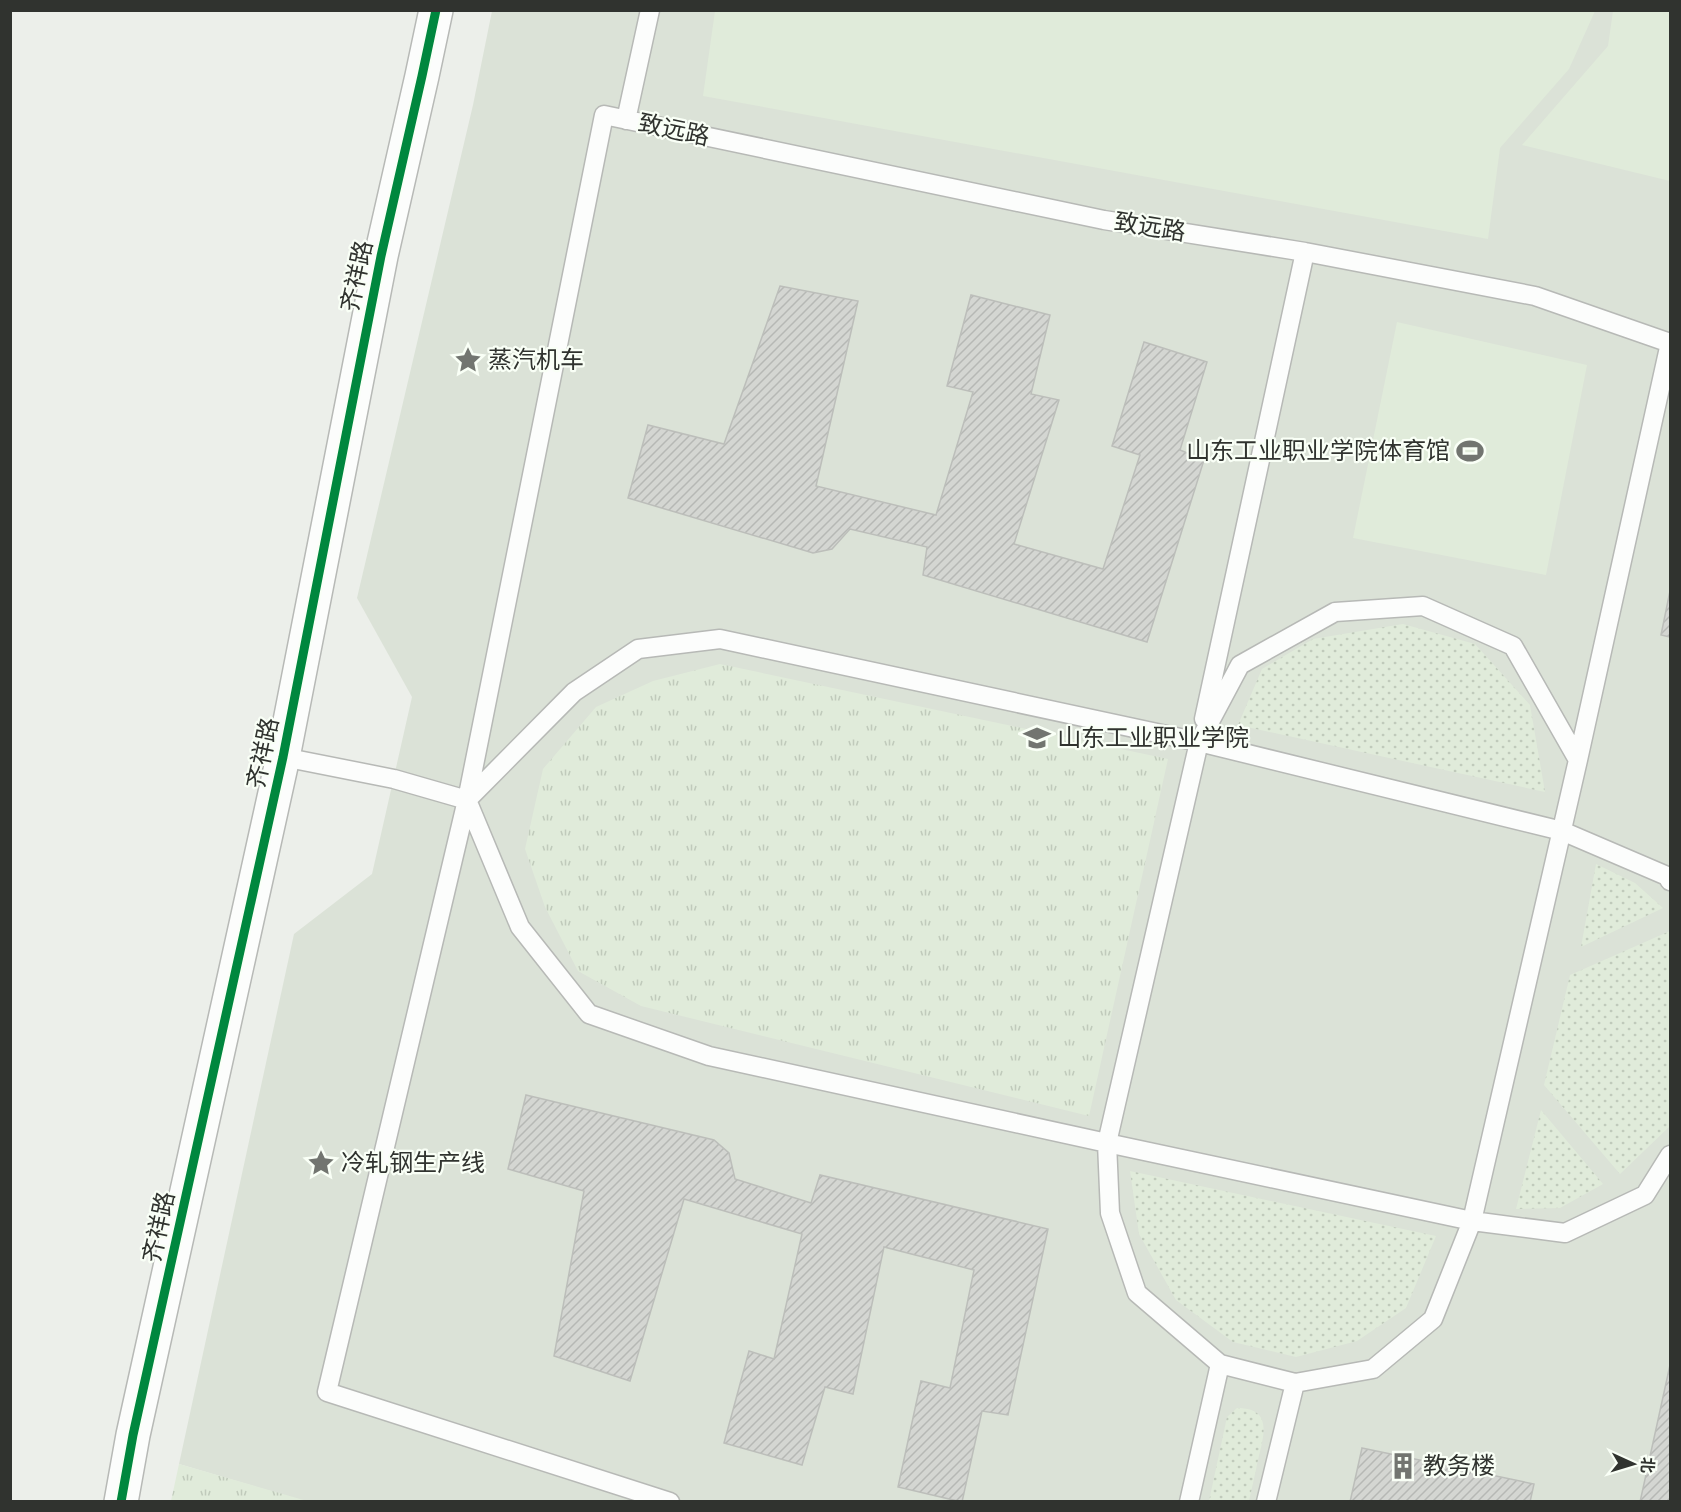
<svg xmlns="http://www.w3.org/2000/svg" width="1681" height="1512" font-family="Spectral,'Noto Sans SC',serif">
	<defs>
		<pattern id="grass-dots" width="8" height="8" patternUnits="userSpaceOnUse" patternTransform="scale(1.5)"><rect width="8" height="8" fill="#e0ebda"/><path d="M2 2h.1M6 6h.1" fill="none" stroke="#c0cabb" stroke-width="1.8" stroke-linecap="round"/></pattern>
		<pattern id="park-tufts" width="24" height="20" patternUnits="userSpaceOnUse" patternTransform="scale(1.5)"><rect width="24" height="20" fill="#e0ebda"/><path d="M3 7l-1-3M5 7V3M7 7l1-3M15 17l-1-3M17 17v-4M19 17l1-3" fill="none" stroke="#c0cabb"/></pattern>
		<pattern id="building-hatch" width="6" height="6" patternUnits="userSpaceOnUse" patternTransform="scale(1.5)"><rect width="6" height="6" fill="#d4d6d2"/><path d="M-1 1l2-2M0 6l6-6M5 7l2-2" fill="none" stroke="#b6b8b5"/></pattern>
	</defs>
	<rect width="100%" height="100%" fill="#ecefea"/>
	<path fill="#dbe2d7" d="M492,11h1178v1490l-1363,1 -128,-38 115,-530 78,-60 40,-177 -55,-99 116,-493z"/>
	<path fill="url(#grass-dots)" d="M1403,624l72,20 55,61 15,87 -307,-67 24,-56 51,-30z
		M1596,864l39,19 28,25 -82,39z
		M1670,931v195l-50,48 -76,-89 26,-110z
		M1541,1110l62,74 -43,24 -44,1z
		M1130,1171l306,65 -30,72 -49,33 -61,16 -63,-15 -57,-42 -37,-66z
		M1237,1408c36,0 27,27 21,52 -3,14 -6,28 -9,41h-40l18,-84z"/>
	<path fill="url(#park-tufts)" d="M720,664l448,95 -79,357 -448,-110 -63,-35 -33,-64 -20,-58 18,-80 53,-62 57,-26z
		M179,1464l128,37h-136z"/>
	<path fill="#e0ebda" d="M715,11v-1l880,1 -26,58 -69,79 -12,91 -785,-143z
		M1613,11h57v170l-148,-36 86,-99z
		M1397,322l190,43 -41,210 -193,-37z"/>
	<path fill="url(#building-hatch)" stroke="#bcbeba" stroke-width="1.5" d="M780,286l78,15 -42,185 120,29 37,-123 -26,-6 24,-91 79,20 -19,79 28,6 -45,144 89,25 37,-114 -28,-9 32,-104 63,20 -27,88 24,10 -57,182 -224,-67 4,-28 -77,-18 -18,20 -19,4 -185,-55 20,-73 76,19z
		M1670,591v46l-9,-2z
		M526,1095l188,45 15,13 6,26 76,24 9,-28 228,54 -40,186 -26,-4 -20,91 -64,-15 23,-106 29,7 24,-118 -90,-23 -31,147 -28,-7 -23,78 -78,-22 25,-92 25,8 28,-125 -118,-35 -54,182 -76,-25 30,-165 -76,-22z
		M1670,1365v137h-30z
		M1362,1448l172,36 -4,18h-180z"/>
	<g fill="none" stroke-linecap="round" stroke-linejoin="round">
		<defs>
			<path id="service" d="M626,120l24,-110
				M1204,719l101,-467
				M283,757l111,22 73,21
				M1578,760l-65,-114 -90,-40 -88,6 -95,53 -41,77 -92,401 3,70 27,80 83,71 75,19 78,-14 60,-50 39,-98 106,-461 92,-417
				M467,800l53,127 69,87 120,42 398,87 365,78 93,12 80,-38 25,-40
				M467,800l107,-108 64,-43 82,-10 479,103 363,89 105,45 3,5
				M670,1502l-343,-110 140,-592 137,-685 500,105 201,32 230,44 135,47
				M1189,1502l31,-138
				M1266,1502l29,-119"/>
			<path id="tertiary" d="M121,1502l12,-67 150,-678 98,-501 41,-180 14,-66"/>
		</defs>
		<use href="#service" stroke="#b7b9b6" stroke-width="21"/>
		<use href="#tertiary" stroke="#b7b9b6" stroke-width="36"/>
		<use href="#service" stroke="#fcfdfc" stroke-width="18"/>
		<use href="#tertiary" stroke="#fcfdfc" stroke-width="33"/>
		<defs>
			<path id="cycleway" d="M121,1502l12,-67 150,-678 98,-501 41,-180 14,-66"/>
		</defs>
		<use href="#cycleway" stroke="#f9fff6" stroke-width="13"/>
		<use href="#cycleway" stroke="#00873e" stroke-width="9"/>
	</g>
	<defs>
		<symbol id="sight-bare" viewBox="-9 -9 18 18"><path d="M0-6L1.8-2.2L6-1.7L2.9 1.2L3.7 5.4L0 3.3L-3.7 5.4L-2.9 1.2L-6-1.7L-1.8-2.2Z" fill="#727570" stroke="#f9fff6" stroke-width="2.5" paint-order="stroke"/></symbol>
		<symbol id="stadium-bare" viewBox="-9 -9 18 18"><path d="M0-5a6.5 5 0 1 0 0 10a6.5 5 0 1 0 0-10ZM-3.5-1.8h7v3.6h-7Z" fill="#727570" stroke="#f9fff6" stroke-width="2.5" paint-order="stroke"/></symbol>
		<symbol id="university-bare" viewBox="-9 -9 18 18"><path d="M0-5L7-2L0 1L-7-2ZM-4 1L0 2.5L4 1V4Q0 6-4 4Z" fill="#727570" stroke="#f9fff6" stroke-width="2.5" paint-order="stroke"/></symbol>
		<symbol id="building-bare" viewBox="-9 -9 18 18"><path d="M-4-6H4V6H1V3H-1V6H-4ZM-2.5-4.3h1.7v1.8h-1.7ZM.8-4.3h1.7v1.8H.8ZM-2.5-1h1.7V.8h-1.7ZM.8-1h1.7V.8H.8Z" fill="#727570" stroke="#f9fff6" stroke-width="2.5" paint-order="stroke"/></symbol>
	</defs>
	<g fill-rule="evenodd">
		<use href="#sight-bare" x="449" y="341" width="38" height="38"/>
		<use href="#stadium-bare" x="1451" y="432" width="38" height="38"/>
		<use href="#university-bare" x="1018" y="719" width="38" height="38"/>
		<use href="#sight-bare" x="302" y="1144" width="38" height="38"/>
		<use href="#building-bare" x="1384" y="1447" width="38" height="38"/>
	</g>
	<g text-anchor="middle" stroke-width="4.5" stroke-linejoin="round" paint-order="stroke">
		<g font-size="24" fill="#30332f" stroke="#f9fff6">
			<text transform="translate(674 130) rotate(12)" y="8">致远路</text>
			<text transform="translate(1150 227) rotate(9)" y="8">致远路</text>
			<text transform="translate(357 276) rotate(-78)" y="8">齐祥路</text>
			<text transform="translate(263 753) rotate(-78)" y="8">齐祥路</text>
			<text transform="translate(159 1227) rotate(-78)" y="8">齐祥路</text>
		</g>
		<g font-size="24" fill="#30332f" stroke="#f9fff6" text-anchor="start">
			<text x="488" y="368">蒸汽机车</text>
			<text x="1450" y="459" text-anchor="end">山东工业职业学院体育馆</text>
			<text x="1057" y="746">山东工业职业学院</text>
			<text x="341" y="1171">冷轧钢生产线</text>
			<text x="1423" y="1474">教务楼</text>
		</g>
	</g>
	<rect width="1681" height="1512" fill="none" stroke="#30332f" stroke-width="24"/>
	<g transform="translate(1633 1464) rotate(94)" stroke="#f9fff6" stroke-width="4.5" paint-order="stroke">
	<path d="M0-4.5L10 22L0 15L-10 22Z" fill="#30332f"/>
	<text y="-9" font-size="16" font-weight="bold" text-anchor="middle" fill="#30332f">北</text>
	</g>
</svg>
